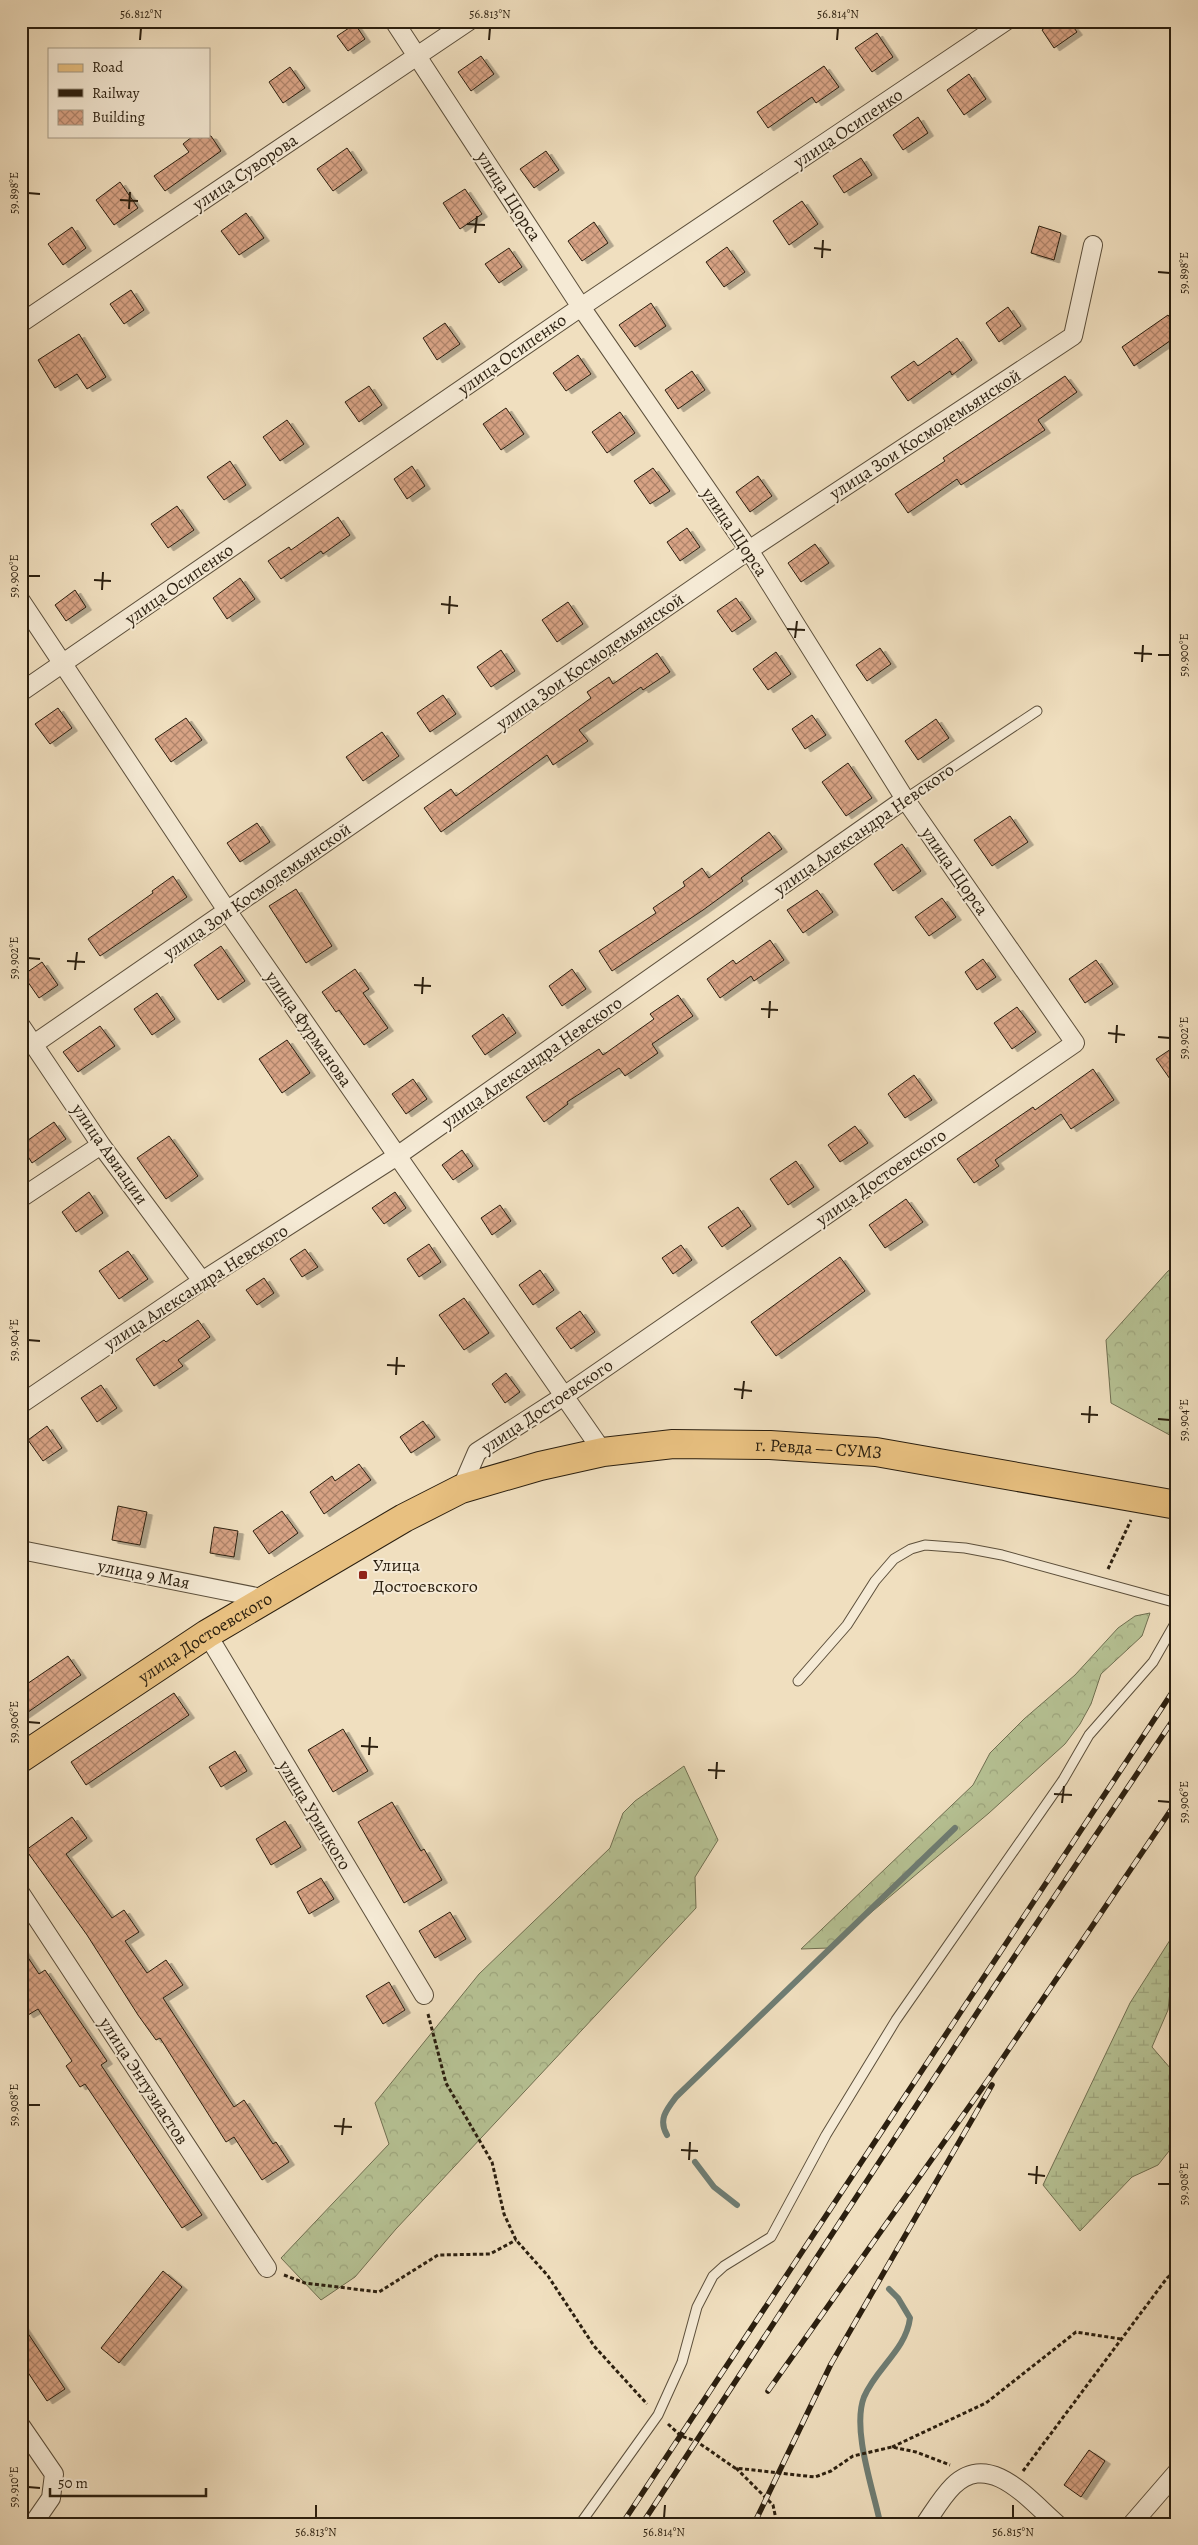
<svg xmlns="http://www.w3.org/2000/svg" width="1198" height="2545" font-family="Alegreya,serif">
	<defs>
		<pattern id="forest-crowns" width="20" height="18" patternUnits="userSpaceOnUse" patternTransform="scale(1.25)"><rect width="20" height="18" fill="#b6c294"/><path d="M2 6a3 3 0 1 1 6 0M12 15a3 3 0 1 1 6 0" fill="none" stroke="#9da67e"/></pattern>
		<pattern id="wetland-marsh" width="20" height="14" patternUnits="userSpaceOnUse" patternTransform="scale(1.25)"><rect width="20" height="14" fill="#b6c294"/><path d="M1 5h8M5 5V1M11 12h8M15 12V8" fill="none" stroke="#9da67e"/></pattern>
		<pattern id="building-cross-hatch" width="8" height="8" patternUnits="userSpaceOnUse" patternTransform="scale(1.25)"><rect width="8" height="8" fill="#d8a385"/><path d="M0 0l8 8M0 8l8-8" fill="none" stroke="#af846b"/></pattern>
		<filter id="shadow"><feDropShadow dx="5.5" dy="3" stdDeviation="0" flood-color="#0004"/></filter>
	</defs>
	<rect width="100%" height="100%" fill="#f0dfbf"/>
	<filter id="stains"><feTurbulence type="fractalNoise" baseFrequency=".004" numOctaves="4"/><feColorMatrix values="0 0 0 0 .2 0 0 0 0 .09 0 0 0 0 .02 0 0 0 .5 -.17"/></filter>
	<radialGradient id="worn" r=".72"><stop offset=".6" stop-color="#630" stop-opacity="0"/><stop offset="1" stop-color="#630" stop-opacity=".3"/></radialGradient>
	<path fill="url(#forest-crowns)" stroke="#707052" d="M1177,1266v173l-66,-36 -5,-63 62,-69z
		M1150,1613l-8,23 -41,38 -10,30 -11,20 -15,20 -76,69 -160,135 -28,1 172,-164 17,-32 34,-34 51,-44 43,-47 17,-12z
		M684,1766l34,74 -23,37 1,31 -300,321 -41,48 -34,23 -40,-42 108,-114 -14,-41 104,-129 131,-126 13,-35 12,-12z"/>
	<path fill="url(#wetland-marsh)" stroke="#707052" d="M1177,1929v44l-6,9 -3,28 -16,37 25,29v65l-19,24 -26,12 -52,54 -37,-46 87,-182z"/>
	<g fill="none" stroke-linecap="round" stroke-linejoin="round">
		<path stroke="#6e7d74" stroke-width="6" d="M667,2135c-9,-15 -1,-25 9,-38l279,-269
			M695,2162l19,25 23,18
			M877,2524l2,-6c-7,-32 -27,-90 -15,-121 12,-29 42,-47 46,-79l-12,-20 -9,-9"/>
	</g>
	<path fill="url(#building-cross-hatch)" stroke="#2b1f0f" filter="url(#shadow)" d="M1054,21h15l8,11 -23,16 -12,-18z
		M355,24l10,15 -17,12 -11,-15z
		M877,33l16,24 -21,15 -17,-24z
		M481,56l13,18 -23,17 -13,-19z
		M824,66l15,21 -23,16 -4,-6 -44,31 -11,-16z
		M290,67l15,21 -22,15 -14,-21z
		M969,74l17,25 -22,16 -17,-25z
		M918,117l10,16 -25,17 -10,-15z
		M193,136h18l10,15 -56,40 -11,-15 35,-24 -6,-8z
		M347,148l15,22 -29,21 -16,-22z
		M546,151l13,19 -25,18 -14,-19z
		M861,158l11,17 -28,18 -11,-17z
		M120,182l18,26 -24,17 -18,-25z
		M465,189l17,25 -22,15 -17,-26z
		M802,201l16,23 -29,21 -16,-24z
		M246,213l18,25 -25,17 -18,-24z
		M594,222l14,21 -26,18 -14,-20z
		M1039,226l22,7 -7,27 -23,-7z
		M72,227l14,21 -23,17 -15,-21z
		M727,247l18,25 -21,15 -18,-25z
		M509,248l13,19 -23,16 -14,-19z
		M131,290l13,20 -20,14 -14,-20z
		M651,303l15,23 -31,21 -16,-22z
		M1008,307l13,19 -22,16 -13,-19z
		M1168,315l9,13v8l-43,30 -12,-19z
		M445,323l15,21 -23,16 -14,-22z
		M79,334l27,43 -19,12 -10,-15 -22,14 -17,-28z
		M957,338l15,22 -20,15 -2,-4 -42,30 -17,-24 23,-16 4,5z
		M578,355l13,19 -25,17 -13,-18z
		M692,371l13,19 -27,19 -13,-19z
		M1065,376l12,16 -39,28 7,10 -84,55 -4,-6 -49,34 -13,-19 50,-33 -2,-3z
		M369,386l13,19 -23,17 -14,-20z
		M506,408l18,26 -23,16 -18,-26z
		M620,412l15,21 -28,20 -15,-21z
		M287,420l17,24 -24,17 -17,-24z
		M230,461l16,24 -22,15 -17,-23z
		M412,466l13,20 -18,13 -13,-20z
		M653,468l17,23 -20,13 -16,-23z
		M758,476l14,20 -22,16 -14,-20z
		M177,506l17,24 -26,18 -17,-24z
		M338,517l12,18 -27,19 -2,-3 -40,28 -13,-18 21,-14 2,3z
		M687,528l13,19 -20,14 -13,-19z
		M815,544l14,19 -28,19 -13,-19z
		M240,578l15,21 -28,20 -14,-21z
		M75,590l11,17 -20,14 -11,-16z
		M736,598l15,21 -19,13 -15,-21z
		M568,602l15,22 -26,18 -15,-22z
		M880,648l11,16 -24,17 -11,-16z
		M501,650l14,21 -24,16 -14,-20z
		M776,652l15,22 -23,16 -15,-21z
		M657,653l13,19 -27,18 -2,-3 -62,43 9,11 -35,24 -6,-10 -106,77 -17,-24 27,-19 5,7 135,-98 -4,-6 22,-15 4,7z
		M443,695l13,19 -26,18 -13,-19z
		M58,708l14,20 -22,16 -15,-20z
		M812,715l14,20 -21,14 -13,-20z
		M186,718l16,22 -31,22 -16,-23z
		M936,719l13,19 -31,22 -13,-19z
		M382,732l17,24 -36,25 -17,-24z
		M848,763l24,35 -26,18 -24,-34z
		M1010,816l18,26 -36,24 -18,-26z
		M257,823l13,19 -30,20 -13,-19z
		M769,832l13,17 -41,29 2,3 -40,29 -91,61 -13,-20 57,-38 -3,-5 32,-22 -2,-4 19,-14 7,10z
		M902,844l19,27 -28,20 -19,-27z
		M173,876l14,21 -87,59 -12,-17 65,-46 -1,-2z
		M296,889l36,57 -26,17 -37,-57z
		M817,890l16,22 -30,21 -16,-23z
		M942,898l14,19 -27,19 -14,-19z
		M770,940l14,20 -30,21 -3,-5 -31,22 -13,-19 26,-19 3,4z
		M221,946l24,35 -27,19 -24,-35z
		M983,959l13,18 -19,13 -12,-18z
		M1096,960l17,24 -28,19 -16,-24z
		M42,962l16,23 -19,13 -16,-23z
		M355,969l14,20 -6,4 25,35 -24,17 -25,-35 -3,2 -14,-20z
		M572,969l14,20 -24,17 -13,-20z
		M157,993l18,26 -23,16 -18,-26z
		M678,995l15,21 -41,28 6,9 -33,23 -6,-8 -52,34 1,2 -24,18 -18,-25 73,-48 4,6 51,-36 -4,-5z
		M1017,1007l19,25 -24,17 -18,-26z
		M503,1014l13,19 -31,22 -13,-19z
		M100,1026l15,20 -37,26 -15,-20z
		M287,1040l23,33 -28,20 -23,-34z
		M1177,1045v44l-21,-30z
		M1093,1069l21,31 -43,29 -10,-15 -66,46 4,6 -25,17 -17,-24 76,-52 2,3z
		M914,1075l18,25 -27,18 -17,-24z
		M413,1079l14,20 -21,15 -14,-20z
		M54,1122l12,17 -34,24 -11,-18z
		M855,1126l13,17 -28,19 -12,-17z
		M169,1136l29,40 -32,23 -29,-41z
		M462,1150l11,16 -20,14 -11,-15z
		M796,1161l18,26 -26,18 -18,-26z
		M89,1192l14,21 -27,19 -14,-20z
		M395,1192l11,16 -22,16 -12,-16z
		M906,1199l17,23 -38,26 -16,-23z
		M500,1205l11,16 -19,14 -11,-17z
		M738,1207l13,19 -29,21 -14,-20z
		M429,1244l12,18 -22,15 -12,-18z
		M681,1245l11,15 -19,14 -11,-16z
		M305,1249l13,18 -16,10 -12,-18z
		M128,1251l20,28 -29,20 -20,-28z
		M840,1257l25,34 -89,65 -25,-34z
		M540,1270l14,20 -21,15 -14,-20z
		M264,1278l10,15 -17,12 -11,-15z
		M464,1298l25,35 -25,17 -25,-35z
		M580,1311l15,21 -24,17 -15,-21z
		M198,1320l12,17 -32,23 5,6 -29,20 -18,-27 28,-19 2,2z
		M506,1373l14,19 -15,11 -13,-19z
		M101,1385l16,23 -20,14 -16,-24z
		M423,1421l12,16 -24,16 -11,-16z
		M47,1426l15,22 -19,13 -15,-21z
		M359,1464l12,16 -47,34 -14,-22 22,-16 3,5z
		M118,1506l29,6 -7,33 -28,-5z
		M282,1511l16,22 -29,21 -16,-23z
		M214,1527l24,4 -4,26 -24,-4z
		M68,1656l13,19 -60,42v-29z
		M174,1693l15,22 -103,70 -15,-23z
		M343,1729l25,42 -35,21 -25,-42z
		M235,1751l12,20 -26,16 -12,-20z
		M392,1802l29,49 3,-2 18,31 -38,23 -46,-81z
		M72,1817l15,21 -21,16 46,64 12,-8 15,22 -14,9 22,32 19,-13 17,25 -20,13 71,109 10,-7 29,44 3,-2 13,20 -27,18 -28,-43 -8,5 -66,-104 -4,2 -18,-25 -51,-80 -61,-85z
		M285,1821l16,26 -30,18 -15,-26z
		M321,1878l13,21 -25,15 -12,-22z
		M450,1912l16,27 -31,19 -16,-27z
		M21,1947l18,27 6,-4 62,91 -6,4 101,150 -20,13 -97,-144 -5,3 -14,-21 6,-5 -34,-52 -10,6 -7,-10z
		M389,1982l16,28 -22,14 -17,-28z
		M163,2271l19,16 -63,76 -18,-15z
		M21,2323l44,66 -18,12 -26,-39z
		M1089,2450l16,11 -24,36 -17,-12z"/>
	<g fill="none" stroke-linecap="round" stroke-linejoin="round">
		<defs>
			<path id="lane" d="M905,799l132,-88
				M798,1681l49,-56 28,-44 19,-22 17,-10 14,-4 40,3 37,7 175,48
				M580,2524l78,-109 24,-53 15,-55 16,-31 11,-10 47,-29 55,-102 70,-115 167,-240 26,-45 64,-73 24,-42"/>
			<path id="street" d="M394,21l187,286 168,243 156,249 170,244 -511,353 -87,56 -16,37
				M21,323l448,-302
				M21,601l207,311 375,540
				M21,692l560,-385 425,-286
				M21,1026l80,119 101,136
				M34,1044l715,-494 324,-214 20,-91
				M21,1198l80,-53
				M21,1404l181,-123 195,-125 508,-357
				M21,1550l246,49
				M207,1634l217,361
				M21,1894l246,374
				M21,2426l33,48 -3,24 -18,26
				M925,2524c9,-13 17,-27 28,-38 37,-36 76,14 104,38
				M1132,2524l45,-52"/>
			<g id="primary">
				<path id="s1" d="M21,1758l186,-124 197,-116 57,-29 79,-23 63,-14 70,-8 97,1 106,7 301,53"/>
			</g>
		</defs>
		<use href="#lane" stroke="#5c4f3b" stroke-width="11"/>
		<use href="#street" stroke="#5c4f3b" stroke-width="20"/>
		<use href="#primary" stroke="#2b1f0f" stroke-width="30"/>
		<path stroke="#2b1f0f" stroke-width="3" stroke-dasharray="4 2.5" stroke-linecap="butt" d="M1108,1569l23,-49
			M428,2014l18,69 46,79 12,52 12,26 32,36 46,70 53,58
			M284,2275l21,8 74,9 59,-37 52,-1 26,-14
			M668,2424l13,12 15,5 39,27 80,9 16,-6 22,-15 39,-9 24,5 34,13
			M892,2447l94,-44 90,-71 45,7
			M736,2468l37,37 4,19
			M1023,2471l144,-193 10,-9"/>
		<use href="#lane" stroke="#f5ead5" stroke-width="9"/>
		<use href="#street" stroke="#f5ead5" stroke-width="18"/>
		<use href="#primary" stroke="#e8c080" stroke-width="28"/>
		<defs>
			<path id="rail" d="M768,2391l222,-314 187,-276
				M622,2524l555,-839
				M642,2524l352,-537 183,-273
				M754,2524l77,-160 161,-279"/>
		</defs>
		<use href="#rail" stroke="#2b1f0f" stroke-width="5.5"/>
		<use href="#rail" stroke="#f5ead5" stroke-width="4" stroke-dasharray="11" stroke-linecap="butt"/>
	</g>
	<path fill="none" stroke="#2b1f0f" stroke-width="2" d="M140,40l1,-12M489,40l1,-12M837,40l1,-12M28,193l12,1M120,200l18,1M129,209l1,-17M467,224l18,1M475,233l2,-17M814,248l17,2M822,258l1,-18M1158,272l12,1M28,576h12M94,580l17,1M102,590l1,-18M441,604l17,2M449,614l1,-18M787,629l18,1M795,638l2,-17M1134,653l18,1M1158,655h12M1142,662l1,-17M28,958l12,1M67,961l18,1M75,970l2,-18M414,985l17,1M422,994l1,-17M761,1009l17,1M769,1018l1,-17M1108,1033l17,2M1158,1037l12,1M1116,1043l1,-18M28,1340l12,1M387,1365l18,1M396,1375l1,-18M734,1389l18,2M742,1399l2,-18M1081,1414l17,1M1158,1419l12,1M1089,1423l1,-17M28,1722l12,1M361,1746l17,1M369,1755l1,-18M708,1770l17,1M716,1779l1,-17M1054,1794l18,1M1158,1801l12,1M1062,1803l2,-17M28,2105h12M334,2126l18,1M342,2135l2,-17M681,2150l17,1M689,2160l1,-18M1028,2174l17,2M1036,2184l1,-18M1158,2184h12M28,2487l12,1M316,2518v-13M664,2518l1,-13M1013,2518v-13"/>
	<rect fill="#8f2418" stroke="#f5ead5" stroke-width="2" x="358" y="1570" width="10" height="10" rx="2.5"/>
	<g text-anchor="middle" stroke-width="4" stroke-linejoin="round" paint-order="stroke">
		<g font-size="18" fill="#2b1f0f" stroke="#f5ead5">
			<text transform="translate(848 128) rotate(-34)" y="6">улица Осипенко</text>
			<text transform="translate(245 172) rotate(-34)" y="6">улица Суворова</text>
			<text transform="translate(509 196) rotate(57)" y="6">улица Щорса</text>
			<text transform="translate(512 354) rotate(-35)" y="6">улица Осипенко</text>
			<text transform="translate(925 434) rotate(-33)" y="6">улица Зои Космодемьянской</text>
			<text transform="translate(735 532) rotate(56)" y="6">улица Щорса</text>
			<text transform="translate(179 584) rotate(-35)" y="6">улица Осипенко</text>
			<text transform="translate(590 661) rotate(-35)" y="6">улица Зои Космодемьянской</text>
			<text transform="translate(864 829) rotate(-35)" y="6">улица Александра Невского</text>
			<text transform="translate(955 871) rotate(55)" y="6">улица Щорса</text>
			<text transform="translate(257 891) rotate(-35)" y="6">улица Зои Космодемьянской</text>
			<text transform="translate(309 1029) rotate(55)" y="6">улица Фурманова</text>
			<text transform="translate(532 1062) rotate(-35)" y="6">улица Александра Невского</text>
			<text transform="translate(110 1154) rotate(55)" y="6">улица Авиации</text>
			<text transform="translate(881 1177) rotate(-35)" y="6">улица Достоевского</text>
			<text transform="translate(196 1287) rotate(-33)" y="6">улица Александра Невского</text>
			<text transform="translate(547 1406) rotate(-34)" y="6">улица Достоевского</text>
			<text dy="6" stroke="none"><textPath href="#s1" startOffset="879">г. Ревда — СУМЗ</textPath></text>
			<text transform="translate(144 1574) rotate(11)" y="6">улица 9 Мая</text>
			<text dy="6" stroke="none"><textPath href="#s1" startOffset="220">улица Достоевского</textPath></text>
			<text transform="translate(315 1815) rotate(59)" y="6">улица Урицкого</text>
			<text transform="translate(144 2081) rotate(57)" y="6">улица Энтузиастов</text>
		</g>
		<g font-size="18" fill="#2b1f0f" stroke="#f5ead5" text-anchor="start">
			<text x="373" y="1571">Улица<tspan x="373" dy="21">Достоевского</tspan></text>
		</g>
	</g>
	<rect width="1198" height="2545" fill="none" stroke="#f0dfbf" stroke-width="55"/>
	<rect x="48" y="48" width="162" height="90" fill="#f5ead5" stroke="#a49986"/>
	<rect x="58" y="64" width="25" height="8" fill="#e8c080" stroke="#a49986"/>
	<text x="92" y="72" font-size="15" fill="#2b1f0f">Road</text>
	<rect x="58" y="89" width="25" height="8" fill="#2b1f0f" stroke="#a49986"/>
	<text x="92" y="98" font-size="15" fill="#2b1f0f">Railway</text>
	<rect x="58" y="110" width="25" height="15" fill="url(#building-cross-hatch)" stroke="#a49986"/>
	<text x="92" y="122" font-size="15" fill="#2b1f0f">Building</text>
	<path d="M50 2488v8h156v-8" fill="none" stroke="#2b1f0f" stroke-width="2.5"/>
	<text x="58" y="2488" font-size="15" fill="#2b1f0f" stroke="#f5ead5" stroke-width="4" paint-order="stroke">50 m</text>
	<rect x="28" y="28" width="1142" height="2490" fill="none" stroke="#2b1f0f" stroke-width="2"/>
	<g font-size="12" text-anchor="middle" fill="#2b1f0f">
		<text x="141" y="18">56.812°N</text>
		<text x="490" y="18">56.813°N</text>
		<text x="838" y="18">56.814°N</text>
		<text transform="translate(14 193) rotate(-90)" y="4">59.898°E</text>
		<text transform="translate(1184 273) rotate(-90)" y="4">59.898°E</text>
		<text transform="translate(14 576) rotate(-90)" y="4">59.900°E</text>
		<text transform="translate(1184 655) rotate(-90)" y="4">59.900°E</text>
		<text transform="translate(14 958) rotate(-90)" y="4">59.902°E</text>
		<text transform="translate(1184 1038) rotate(-90)" y="4">59.902°E</text>
		<text transform="translate(14 1340) rotate(-90)" y="4">59.904°E</text>
		<text transform="translate(1184 1420) rotate(-90)" y="4">59.904°E</text>
		<text transform="translate(14 1722) rotate(-90)" y="4">59.906°E</text>
		<text transform="translate(1184 1802) rotate(-90)" y="4">59.906°E</text>
		<text transform="translate(14 2105) rotate(-90)" y="4">59.908°E</text>
		<text transform="translate(1184 2184) rotate(-90)" y="4">59.908°E</text>
		<text transform="translate(14 2487) rotate(-90)" y="4">59.910°E</text>
		<text x="316" y="2536">56.813°N</text>
		<text x="664" y="2536">56.814°N</text>
		<text x="1013" y="2536">56.815°N</text>
	</g>
	<rect width="100%" height="100%" filter="url(#stains)"/>
	<rect width="100%" height="100%" fill="url(#worn)"/>
</svg>
